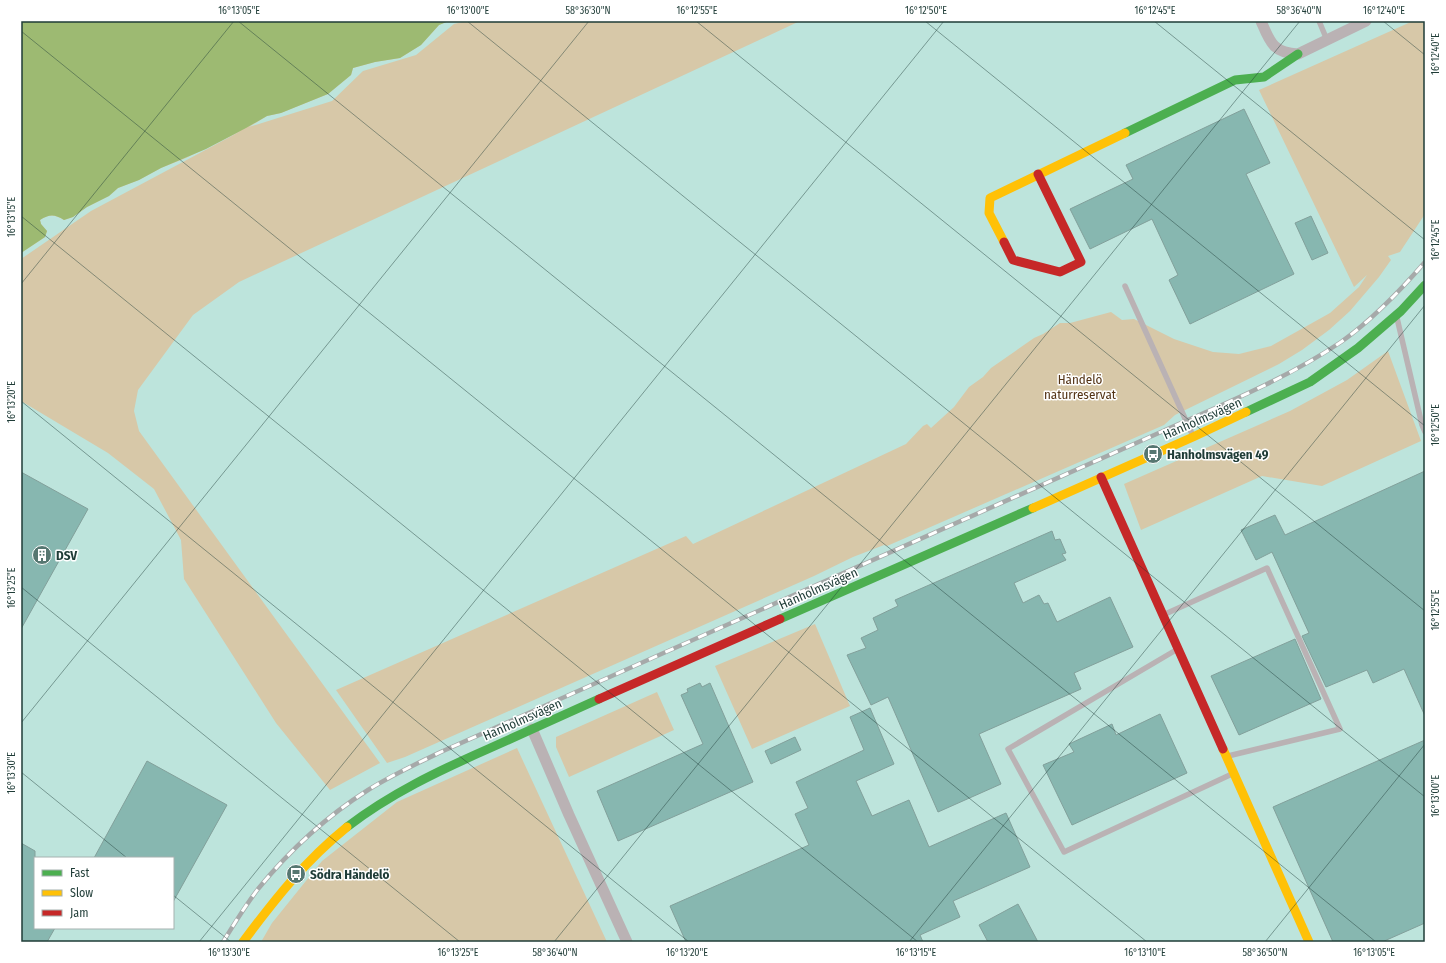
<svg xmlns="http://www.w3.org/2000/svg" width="1446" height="963" font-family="'Fira Sans Condensed',sans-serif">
	<rect width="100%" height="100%" fill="#bde4dc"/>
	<path fill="#d7c8a8" d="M21,21h428l-10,4 -18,20 -21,13 -25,4 -22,6 -2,7 -23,19 -47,19 -14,3 -18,11 83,-26 31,-30 53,-16 38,-31 13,-3h333l-561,261 -46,33 -55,75 -4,21 5,20 241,332 -50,27 -54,-67 -92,-144 -3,-39 -27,-51 -46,-36 -87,-52v-142l70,-48 150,-80 -55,27 -25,10 -22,12 -21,8 -9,8 -22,11 -14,10 -9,3c-10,-6 -15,-6 -24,0l1,4 6,7 -2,6 -24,16z
		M1413,21h12v193l-25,38 -12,4 3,4 -12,17 -29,34 -21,19 -27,20 -23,14 -104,51 -11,10 -277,121 -3,-1 -31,12 -39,19 -409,181 -18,6 -51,-73 350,-154 7,8 213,-100 17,-18 4,-2 4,4 23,-21 15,-20 14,-10 8,-9 43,-30 9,-4 17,-11h10l41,-11 11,8 12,-1 40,20 39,13 26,2 32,-8 59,-33 29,-26 8,-12 -13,12 -95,-197z
		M1388,351l33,90 -99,45 -60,-10 -121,54 -17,-46 166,-73 57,-31z
		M815,624l35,82 -98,43 -37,-83z
		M657,692l17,38 -105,47 -13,-30v-10z
		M517,748l90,194h-346l11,-19 50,-62 75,-59z"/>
	<path fill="#9dba72" d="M21,21h428l-10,4 -18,20 -21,13 -25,4 -22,6 -2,7 -23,19 -47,19 -14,3 -21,12 -40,21 -45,19 -22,12 -21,8 -9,8 -22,11 -14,10 -9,3c-9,-6 -15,-6 -24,0l1,4 6,7 -2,6 -24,16z"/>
	<path fill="#87b7b0" stroke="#82a09b" d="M1244,109l26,54 -24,11 48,100 -104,50 -21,-44 9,-5 -26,-56 -62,30 -20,-40 63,-30 -7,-14z
		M1311,216l17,37 -16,7 -17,-37z
		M1425,471v245l-21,-47 -31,14 -6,-13 -41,17 -24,-51 7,-3 -37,-81 -16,8 -15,-30 34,-15 10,20z
		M21,472l67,37 -67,120z
		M1052,531l3,9 5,-1 6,14 -4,1 4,6 -52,23 9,20 16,-8 5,9 4,-1 9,19 53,-25 23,50 -59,26 7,16 -102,45 22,50 -63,28 -50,-115 -17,8 -24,-50 19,-7 -5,-10 17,-8 -5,-12 25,-12 -3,-6z
		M1295,639l26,60 -82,36 -28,-59z
		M700,683l2,4 8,-4 43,99 -135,59 -21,-50 106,-47 -22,-49 7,-3 -1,-3z
		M870,708l24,56 -38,17 16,35 37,-16 20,47 77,-34 24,54 -77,34 7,16 -40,18 3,7h-237l-16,-36 139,-61 -14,-31 13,-6 -12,-26 68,-32 -14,-33z
		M1160,714l27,59 -115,52 -29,-60 31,-13 -5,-8 43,-20 4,11z
		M795,737l6,13 -30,14 -6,-13z
		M1425,740v183l-43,19h-49l-60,-135z
		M147,761l80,44 -54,97v-44h-79z
		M21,843l14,8v77h20l-8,14h-26z
		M1018,904l20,38h-50l-9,-17z"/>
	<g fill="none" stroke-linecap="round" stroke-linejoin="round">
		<path stroke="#bab2b4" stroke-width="5.5" d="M1319,21l8,19
			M1125,286l68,150
			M1397,318l25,107 3,7
			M1163,615l104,-47 73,161 -112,27
			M1176,650l-168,99 56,103 168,-78"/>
		<path stroke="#bab2b4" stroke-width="11" d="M1261,21c9,21 12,32 37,33l68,-33
			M532,729l37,86 58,127"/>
		<path stroke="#4caf50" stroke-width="9" d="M1125,133l110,-53 29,-3 34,-23
			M1246,412l64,-30 48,-34 43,-37 24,-26
			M780,619l253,-111
			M347,827c43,-33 91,-56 141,-78 37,-17 74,-33 111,-50"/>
		<path stroke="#ffc107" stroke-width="9" d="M1004,242l-15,-29 1,-15 135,-65
			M1033,508l160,-71 53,-25
			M1223,749l86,193
			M243,942c32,-43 62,-81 104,-115"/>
		<path stroke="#c62828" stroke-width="9" d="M1004,242l9,18 47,12 21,-10 -43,-88
			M1101,477l122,272
			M599,699l181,-80"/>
		<defs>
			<path id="rail" d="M223,942c11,-18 22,-36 35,-53 31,-38 69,-73 110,-99 24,-15 50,-27 75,-39l718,-319c61,-27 125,-53 180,-90 31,-22 59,-51 84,-80"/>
		</defs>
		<use href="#rail" stroke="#a6a9a9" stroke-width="4.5"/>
		<use href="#rail" stroke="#fff" stroke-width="3" stroke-dasharray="9" stroke-linecap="butt"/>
	</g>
	<path fill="none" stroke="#1f3c37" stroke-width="1" stroke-opacity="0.45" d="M238,21l1138,921M467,21l958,776M696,21l729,590M925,21l500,405M1154,21l271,219M1383,21l42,34M21,31l1126,911M21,216l897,726M21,284l213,-263M21,401l668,541M21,587l439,355M21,723l568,-702M21,772l106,86M173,895l58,47M199,942l745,-921M554,942l746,-921M909,942l516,-637M1265,942l160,-198"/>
	<defs>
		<symbol id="bus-disc" viewBox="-11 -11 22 22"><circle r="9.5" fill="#567771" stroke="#fff"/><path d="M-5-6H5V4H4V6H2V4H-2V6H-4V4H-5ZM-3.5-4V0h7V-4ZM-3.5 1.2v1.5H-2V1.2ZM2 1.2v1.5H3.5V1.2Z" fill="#fff"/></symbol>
		<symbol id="building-disc" viewBox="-11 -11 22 22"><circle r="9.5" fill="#567771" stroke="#fff"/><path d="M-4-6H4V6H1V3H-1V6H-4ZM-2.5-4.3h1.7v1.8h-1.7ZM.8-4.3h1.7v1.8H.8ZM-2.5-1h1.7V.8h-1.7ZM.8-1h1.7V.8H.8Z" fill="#fff"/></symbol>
	</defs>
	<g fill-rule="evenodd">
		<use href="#bus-disc" x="1142" y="443" width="22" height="22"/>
		<use href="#building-disc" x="31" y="544" width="22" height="22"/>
		<use href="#bus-disc" x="285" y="863" width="22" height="22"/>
	</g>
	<g text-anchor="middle" stroke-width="3" stroke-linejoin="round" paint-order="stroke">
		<g font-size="13" fill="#533315" stroke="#fff">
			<text x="1080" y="384">Händelö<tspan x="1080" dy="15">naturreservat</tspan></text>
		</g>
		<g font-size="13" fill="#1f3c37" stroke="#fff">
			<text transform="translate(1202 418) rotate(-24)" y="5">Hanholmsvägen</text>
			<text transform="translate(818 588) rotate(-24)" y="5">Hanholmsvägen</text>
			<text transform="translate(522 719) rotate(-24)" y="5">Hanholmsvägen</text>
		</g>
		<g font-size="13" font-weight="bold" fill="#1f3c37" stroke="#fff" text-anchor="start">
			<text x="1167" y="459">Hanholmsvägen 49</text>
			<text x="56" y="560">DSV</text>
			<text x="310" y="879">Södra Händelö</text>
		</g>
	</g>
	<rect width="1446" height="963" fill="none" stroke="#ffffff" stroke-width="44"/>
	<rect x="34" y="857" width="140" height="72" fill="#ffffff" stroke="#a5b1af"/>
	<rect x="42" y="870" width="20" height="6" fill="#4caf50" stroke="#a5b1af"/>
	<text x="70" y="877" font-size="12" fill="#1f3c37">Fast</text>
	<rect x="42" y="890" width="20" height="6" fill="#ffc107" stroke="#a5b1af"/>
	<text x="70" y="897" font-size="12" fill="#1f3c37">Slow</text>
	<rect x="42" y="910" width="20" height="6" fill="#c62828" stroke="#a5b1af"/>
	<text x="70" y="917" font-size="12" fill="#1f3c37">Jam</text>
	<rect x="22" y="22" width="1402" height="919" fill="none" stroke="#1f3c37" stroke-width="1.5"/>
	<g font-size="10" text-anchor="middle" fill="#1f3c37">
		<text x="239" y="14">16°13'05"E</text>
		<text x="468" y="14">16°13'00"E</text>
		<text x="588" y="14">58°36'30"N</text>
		<text x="697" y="14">16°12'55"E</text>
		<text x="926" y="14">16°12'50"E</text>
		<text x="1155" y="14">16°12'45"E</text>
		<text x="1299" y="14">58°36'40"N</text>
		<text x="1384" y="14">16°12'40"E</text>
		<text transform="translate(1435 54) rotate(-90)" y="4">16°12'40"E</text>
		<text transform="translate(11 217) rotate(-90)" y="4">16°13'15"E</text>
		<text transform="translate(1435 240) rotate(-90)" y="4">16°12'45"E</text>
		<text transform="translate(11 402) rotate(-90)" y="4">16°13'20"E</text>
		<text transform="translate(1435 425) rotate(-90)" y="4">16°12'50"E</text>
		<text transform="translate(11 588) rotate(-90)" y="4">16°13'25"E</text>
		<text transform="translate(1435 610) rotate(-90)" y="4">16°12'55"E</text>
		<text transform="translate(11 773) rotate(-90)" y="4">16°13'30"E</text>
		<text transform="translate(1435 796) rotate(-90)" y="4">16°13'00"E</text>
		<text x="229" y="956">16°13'30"E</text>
		<text x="458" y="956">16°13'25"E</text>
		<text x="555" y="956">58°36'40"N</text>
		<text x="687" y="956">16°13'20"E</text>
		<text x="916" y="956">16°13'15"E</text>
		<text x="1145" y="956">16°13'10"E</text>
		<text x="1265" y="956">58°36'50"N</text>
		<text x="1374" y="956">16°13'05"E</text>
	</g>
</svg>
